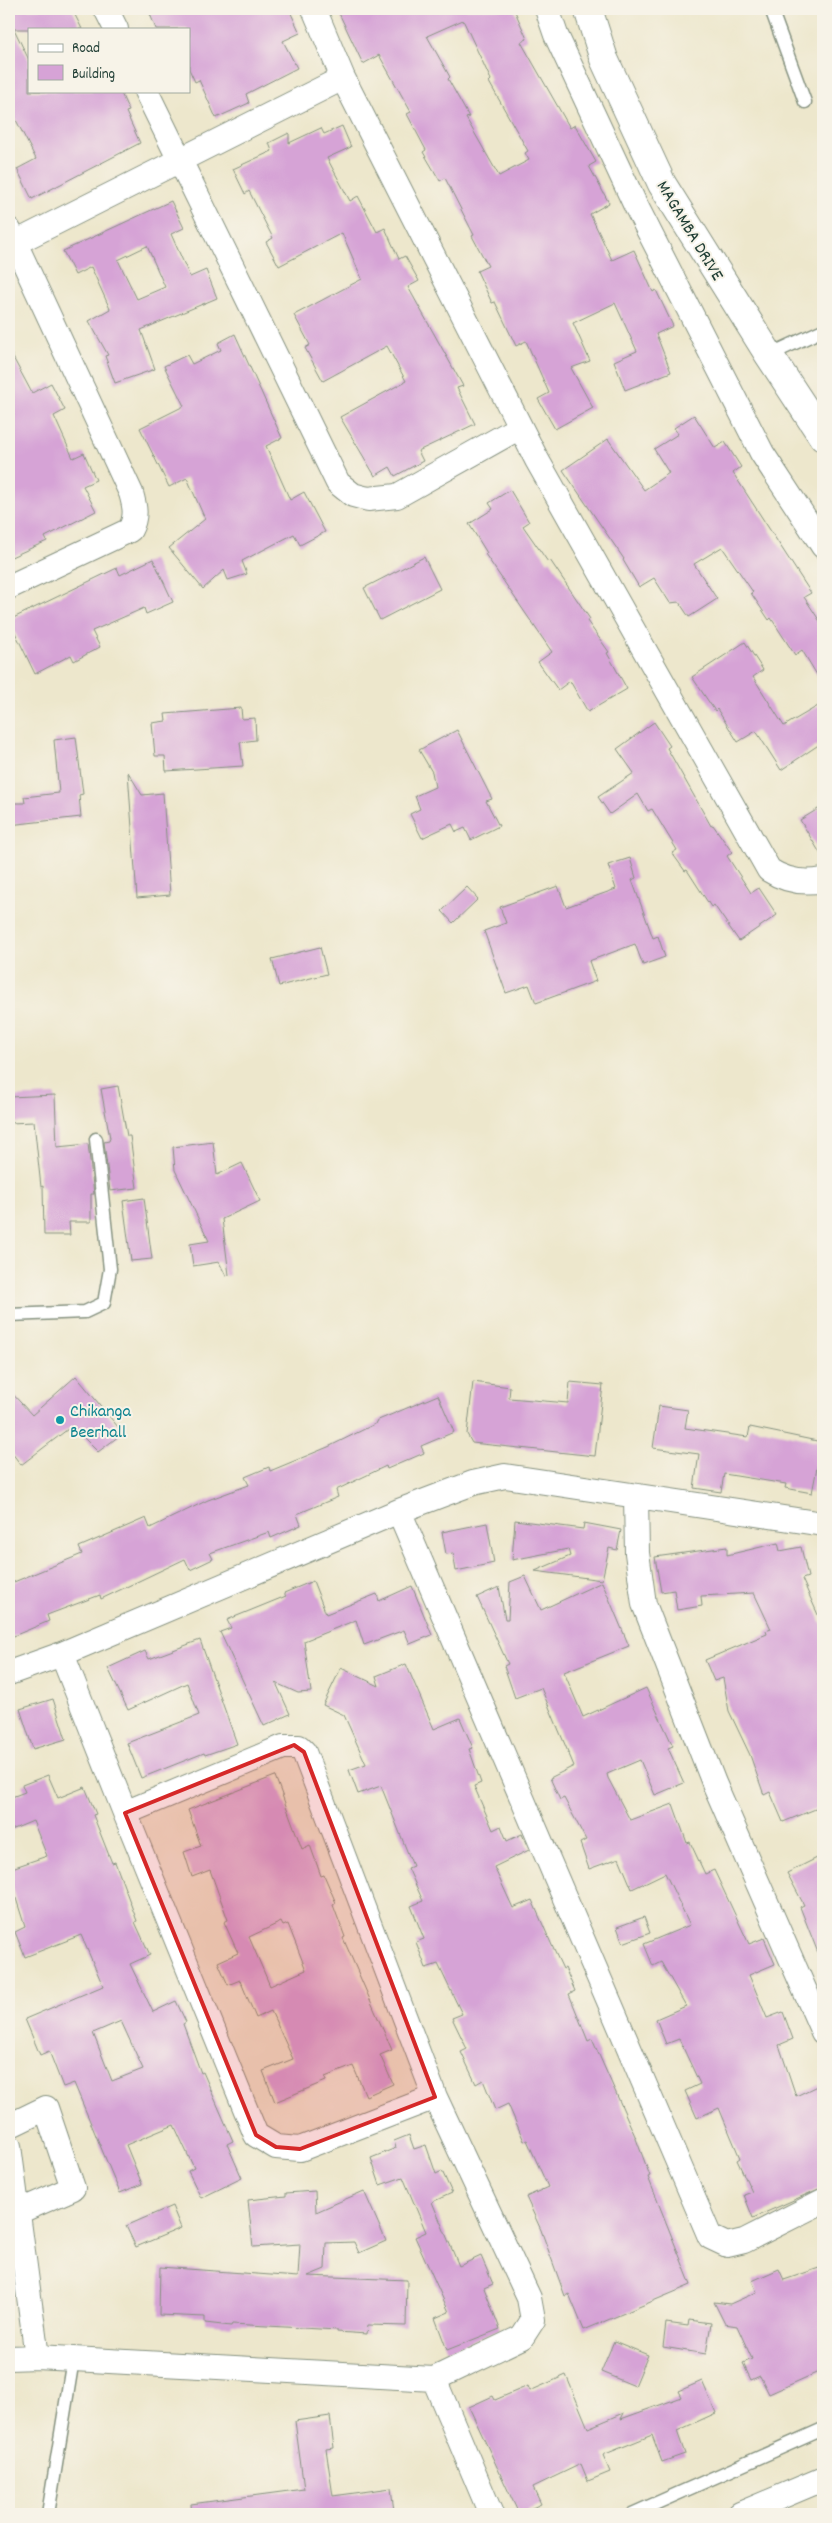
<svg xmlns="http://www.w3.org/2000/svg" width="832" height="2523" font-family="Dekko,sans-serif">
	<rect width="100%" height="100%" fill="#f7f3e8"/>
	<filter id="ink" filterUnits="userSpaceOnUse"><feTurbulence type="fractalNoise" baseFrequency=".02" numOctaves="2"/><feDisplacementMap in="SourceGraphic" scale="10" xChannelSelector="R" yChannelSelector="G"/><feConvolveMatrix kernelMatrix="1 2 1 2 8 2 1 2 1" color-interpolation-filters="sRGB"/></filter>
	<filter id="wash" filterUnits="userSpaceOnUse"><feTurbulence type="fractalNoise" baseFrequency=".0096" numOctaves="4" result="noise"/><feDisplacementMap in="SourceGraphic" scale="20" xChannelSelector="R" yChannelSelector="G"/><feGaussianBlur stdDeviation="1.12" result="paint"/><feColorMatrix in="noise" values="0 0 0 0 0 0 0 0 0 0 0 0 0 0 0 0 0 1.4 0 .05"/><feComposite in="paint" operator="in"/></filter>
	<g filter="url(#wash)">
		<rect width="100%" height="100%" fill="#ede7cc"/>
		<g id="blocks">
			<path fill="#d6a3d6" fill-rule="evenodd" d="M9,9h63l10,20h-68l15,31v31h91l9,20 -3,1 14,31 -108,56 -15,-30 19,-10 -20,-39 -7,3z
				M148,9h141l11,24 -17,8 14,27 -51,26 3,9 -33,15 -17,-38 -4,2 -6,-13v-40h-33z
				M337,9h177l13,30 -6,3 49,86 5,-3 21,37 -7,4 20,37 -19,11 22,46 22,-10 19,42 3,-2 17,36 -17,8 15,38 -46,18 -11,-29 23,-10 -22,-48 -42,20 17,38 -19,7 22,40 -38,21 -17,-30 11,-6 -23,-52 -10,5 -21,-44 -3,1 -15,-32 11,-5 -16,-30 2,-1 -29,-57 -5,3 -17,-29 3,-2 -19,-36 4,-2 -32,-57 -16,9zM463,20l28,60 -2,2 39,69 -3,2 4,7 -30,16 -33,-58 3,-1 -21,-38 2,-2 -23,-41z
				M342,126l9,21 -24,11 23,43 8,-5 19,36 8,-4 14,31 6,-3 14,25 -11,6 55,99 -6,2 18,36 -57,27 5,10 -28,15 -5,-9 -15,9 -35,-59 66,-36 -19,-35 -64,35 -18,-33 5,-3 -16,-30 68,-36 -20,-46 -63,33 -13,-24 7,-4 -24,-47 -4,3 -12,-25 39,-18 -3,-8 20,-10v10l32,-15 3,6z
				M171,201l13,27 -13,6 19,43 16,-7 11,28 -76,32 14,39 -40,14 -10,-27 3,-1 -19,-34 21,-12 -19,-42 -16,8 -12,-24zM147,246l18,41 -28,12 -19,-39z
				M235,334l47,104 -16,8 24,54 14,-8 21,40 -25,13 -6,-11 -52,27 5,13 -19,6 -4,-10 -21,19 -34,-41 36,-29 -18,-41 -18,9 -29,-59 44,-22 -20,-40 23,-11 5,9 29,-14 -3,-7z
				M9,350l23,43 19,-10 14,27 -11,6 19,42 11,-5 12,27 -13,6 13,25 -51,26 2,4 -38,17z
				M694,415l21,33 10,-6 16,25 -8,6 78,120 -7,4 19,29v59l-21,-35 -7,5 -24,-37 -2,2 -18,-27 2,-1 -31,-45 -28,17 23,35 -28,18 -10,-15 -9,1 -16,-25 -15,9 -16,-27 1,-1 -61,-89 45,-31 36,51 25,-17 -15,-24 24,-15 -4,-6z
				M510,490l19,32 -6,4 25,36 2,-2 40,59 -3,2 22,31 -2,1 20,36 -39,23 -18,-31 -12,9 -20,-28 14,-10 -67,-98 2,-1 -18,-29 24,-15 -4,-6z
				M424,557l16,32 -60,31 -16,-32z
				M153,559l20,43 -27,12 -2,-6 -52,23 8,16 -26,14 -3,-6 -36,19 -26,-54 108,-52 3,7z
				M745,642l18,28 -10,7 31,49 39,-23v39l-42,28 -25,-39 -18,11 -21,-33 -2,2 -23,-34z
				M241,708l1,11 13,-1 1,22 -16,2 3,24 -77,5 -1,-15h-10l-3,-33 14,-2 -1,-7z
				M654,722l16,24 -3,2 44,78 2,-1 19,27 -5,4 24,37 8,-5 18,27 -38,26 -25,-36 -3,2 -24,-37 -2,1 -13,-18 5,-3 -25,-41 -4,2 -10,-17 -28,20 -12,-17 36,-24 -17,-24z
				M457,730l35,69 -6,2 13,25 -28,14 -6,-12 -9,4 -4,-8 -30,14 -12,-24 10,-5 -5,-13 20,-9 -3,-15 -13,-22z
				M76,737l7,57 -4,1 2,22 -72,8v-22h16l-1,-6 35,-4 -5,-53z
				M128,772l14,23 21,-2 7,102 -33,3z
				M823,806v52l-23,-38z
				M630,858l6,20 -4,2 21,58 5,-2 7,21 -22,8 -8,-21 -46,17 7,20 -60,22 -7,-18 -23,8 -22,-62 22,-8 -6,-16 58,-21 8,21 50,-18 -8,-24z
				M467,887l11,12 -25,24 -11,-12z
				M320,947l7,27 -48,12 -7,-27z
				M118,1086l9,50h3l7,52 -27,3 -6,-49 5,-1 1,-3 -9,-49z
				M55,1095l2,52 31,-3 6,50h-3v28h-22l1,13h-26l-1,-49 -2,1 -7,-65 -25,1v-26z
				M213,1142l4,33 25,-12 18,38 -38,18 7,56 -3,1 -7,-14 -26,4 -3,-22 19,-3 -34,-71 -2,-23z
				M144,1198l8,61 -21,2 -8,-60z
				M76,1376l47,57 -25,19 -26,-26 -51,39 -12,-16v-59l23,25z
				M473,1382l37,5 -1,11 59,5 2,-21 33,3 -8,71 -123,-13 -5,-9z
				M438,1395l16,37 -33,14 3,7 -37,16 -1,-3 -50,24 2,7 -41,17 4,11 -30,13 -2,-6 -59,21 3,6 -23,11 -5,-11 -84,40 -1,-4 -53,20 2,6 -40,17v-54l73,-30 -3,-7 67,-29 4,10 58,-28 41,-15 -4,-8 24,-10 1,4 58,-24 49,-24 -1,-2z
				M659,1406l29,4 -3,18 63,9 2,-10 72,15 -10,51 -27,-5 1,-4 -62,-10 -3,18 -27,-4 5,-34 -46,-6z
				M515,1520l68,9 1,-6 37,7 -4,20 -8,-2 -7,32 -67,-9 35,-15 -2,-7 -56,11z
				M487,1523l7,40 -38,8 -3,-18 -7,1 -4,-22z
				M778,1543l2,8 21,-4 7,30 -6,2 21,47v180l-40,16 -13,-30 -6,3 -14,-40 -21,-44 -6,-33 -9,3 -9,-21 62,-26 -1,-3 5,-2 -17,-36 -53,3 1,10 -25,4 -3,-20 -13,2 -6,-35 72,-10v8z
				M525,1576l16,34 61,-28 27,64 -65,26 19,45 63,-29 27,58 -5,2 16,35 -29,12 -15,-35 -33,14 1,4 22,42 43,-16 14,39 3,-1 15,32 9,-4 35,74 15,-6 11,26 -26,11 18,43 16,-6 10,27 -14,6 17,51 23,-11 4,11v91l-70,31 -9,-23 8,-3 -15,-32 3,-2 -21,-50 -22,10 -12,-27 15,-7 -21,-45 -13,5 -10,-25 30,-13 -25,-44 -8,4 -9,-22 46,-19 -25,-52 -33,16 -13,-31 -30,11 -9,-26 6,-3 -22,-42 -4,2 -10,-22 24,-12 -33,-78 -26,10 -11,-32 4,-2 -31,-67 22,-10 6,32h3l2,-37z
				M313,1581l13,33 51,-20 2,7 33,-15 20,49 -22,9 -6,-14 -40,15 -8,-25 -52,21 7,51 -13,1 -22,-10 14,31 -26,12 -44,-94 11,-4 -4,-8 59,-24 -2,-3z
				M200,1640l37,104 -32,11 -1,-2 -63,25 -14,-35 72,-28 -12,-32 -59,27 -20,-42 37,-17 4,8z
				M406,1664l28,65 26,-11 13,30 -4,1 12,34 -7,3 19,44 8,-4 6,15 15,-7 7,16 -35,17 19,41 19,-8 22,50 9,19 2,-1 10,23 -6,3 19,47 4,-2 43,97 15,40 -2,1 43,108 -107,45 -15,-36 -4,2 -24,-66 -15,-33 22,-10 -21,-47 -3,1 -16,-37 -13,6 -12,-30 -7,4 -15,-32 6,-3 -15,-31 10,-4 -24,-50 -12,4 -10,-26 8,-3 -13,-33 12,-5 -15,-33 5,-2 -32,-80 -23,8 -9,-24 17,-6 -22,-49 -21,-10 18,-37 38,18 -3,-10z
				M53,1699l13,40 -33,10 -13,-40z
				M48,1775l10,23 27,-11 11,27 -3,1 19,48 3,-1 22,59 -2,1 15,33 -20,9 23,48 23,-11 10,21 -3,2 18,49 2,-1 30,69 -6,3 15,34 -41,20 -13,-27 6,-3 -20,-43 -48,20 16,39 -22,9 -46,-110 -11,4 -14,-36 -9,4 -15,-36 78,-33 -22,-51 -56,22 -10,-25 10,-5 -16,-51v-7l38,-13 -14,-35 -24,10v-33l16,-6 -3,-7zM121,2021l22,48 -31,12 -19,-48z
				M275,1776l27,73 8,-4 11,31 3,-1 12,28 -3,2 12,32 -2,1 49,112 -12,5 13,29 -27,12 -13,-30 -28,11 1,4 -51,21 -12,-31 30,-12 -22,-48 -15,7 -16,-38 -12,5 -10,-23 20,-9 -14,-31 4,-2 -18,-50 -18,7 -8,-25 17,-6 -13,-36zM281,1922l2,4 5,-2 18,46 -36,16 -21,-49z
				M823,1855v108h-1l-22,-56 4,-2 -17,-32z
				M644,1917l6,16 -27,10 -6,-16z
				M409,2135l5,14 12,-4 10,29 6,-3 10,22 -20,9 27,64 22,-10 12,28 -9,4 16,41 -53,21 -12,-32 14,-6 -34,-75 11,-5 -23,-55 -23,8 -9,-27 25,-10 -2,-7z
				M315,2191l1,21 48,-21 22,50 -27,12 -5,-11 -28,1 -1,26 -17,7 99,4 -1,46 -38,-1 -1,9 -30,-2v-2l-105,-6 -1,2 -26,-3v-6l-46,-2 1,-48 138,10 2,-33 -47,3 -5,-47 38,-4v-3z
				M172,2206l9,22 -45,19 -10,-21z
				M819,2268l4,12v90l-54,24 -9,-18 -9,4 -8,-17 9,-4 -15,-33 -12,-2 -11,-22 16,2 27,-12 -5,-11 27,-12 5,11z
				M689,2320l22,3 -5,31 -43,-7 3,-24 22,3z
				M614,2341l34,14 -13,31 -34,-14z
				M566,2375l22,53 36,-15 -3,6 61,-22 -3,-6 23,-10 14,32 -39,18 8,23 -23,8 -10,-27 -49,20 7,17 -22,9 -7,-17 -48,23 8,17 -22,10 -50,-107 24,-11 2,4 33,-14 2,5z
				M330,2416l4,32 -8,1 7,47 58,-8 3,23 -27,3h-175l-1,-10 113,-15 -9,-68z"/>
		</g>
	</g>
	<g filter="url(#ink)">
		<use href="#blocks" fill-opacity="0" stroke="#869280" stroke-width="1"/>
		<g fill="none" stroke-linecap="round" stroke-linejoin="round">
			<defs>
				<path id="service" d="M771,9l34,93
					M769,355l54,-25
					M9,1315l76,-3 19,-9 6,-34 -14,-130
					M48,2514l25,-155
					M632,2514l191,-85"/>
				<path id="minor" d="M106,9l10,20
					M314,9l29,69 194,382 232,410c17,11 34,14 54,10
					M547,9l9,26 78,167 128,251 61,93
					M146,91l192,392 15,12 15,4 29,-3 123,-69
					M9,230l122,263c4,14 6,23 -1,37l-121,57
					M9,246l334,-168
					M636,1496l1,57 7,51 70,179 109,249
					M399,1511l311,726 17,8 17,-4 79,-40
					M62,1654l63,159 131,322 20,12 24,2 135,-52 94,201 4,22 -11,17 -88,42
					M9,1673l53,-19 337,-143 74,-28 32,-7 318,48
					M125,1813l158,-66h16l5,5 131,345
					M9,2126l37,-18 27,80 -55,24
					M9,2146l28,211
					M9,2358l28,-1 397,22 57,135
					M740,2514l83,-35"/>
				<path id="tertiary" d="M588,9l16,50 58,125 107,171 54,82"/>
			</defs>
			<use href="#service" stroke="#869280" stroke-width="15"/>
			<use href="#minor" stroke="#869280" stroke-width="26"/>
			<use href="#tertiary" stroke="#869280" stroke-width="30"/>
			<use href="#service" stroke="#fff" stroke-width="12"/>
			<use href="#minor" stroke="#fff" stroke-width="24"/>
			<use href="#tertiary" stroke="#fff" stroke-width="28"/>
		</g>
	</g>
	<path fill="#d62828" fill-opacity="0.2" stroke="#d62828" stroke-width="4" stroke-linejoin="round" d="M294,1745l10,7 131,345 -135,52 -24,-2 -20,-12 -131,-322z"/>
	<circle fill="#0f9aa8" stroke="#f7f3e8" stroke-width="2" cx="60" cy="1420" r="5"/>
	<g text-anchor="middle" stroke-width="4" stroke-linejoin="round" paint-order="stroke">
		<g font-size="18" fill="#1f3d34" stroke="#f7f3e8">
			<text transform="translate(691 230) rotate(59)" y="6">MAGAMBA DRIVE</text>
		</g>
		<g font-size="18" fill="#0d838f" stroke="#f7f3e8" text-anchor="start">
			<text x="70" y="1416">Chikanga<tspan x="70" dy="21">Beerhall</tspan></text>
		</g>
	</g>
	<rect width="832" height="2523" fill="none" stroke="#f7f3e8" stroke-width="30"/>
	<rect x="28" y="28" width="162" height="65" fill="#f7f3e8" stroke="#a1aaa0"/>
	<rect x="38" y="44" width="25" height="8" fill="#ffffff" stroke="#a1aaa0"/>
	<text x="72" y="52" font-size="15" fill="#1f3d34">Road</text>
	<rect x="38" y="65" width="25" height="15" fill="#d6a3d6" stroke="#a1aaa0"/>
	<text x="72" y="78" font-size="15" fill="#1f3d34">Building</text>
</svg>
